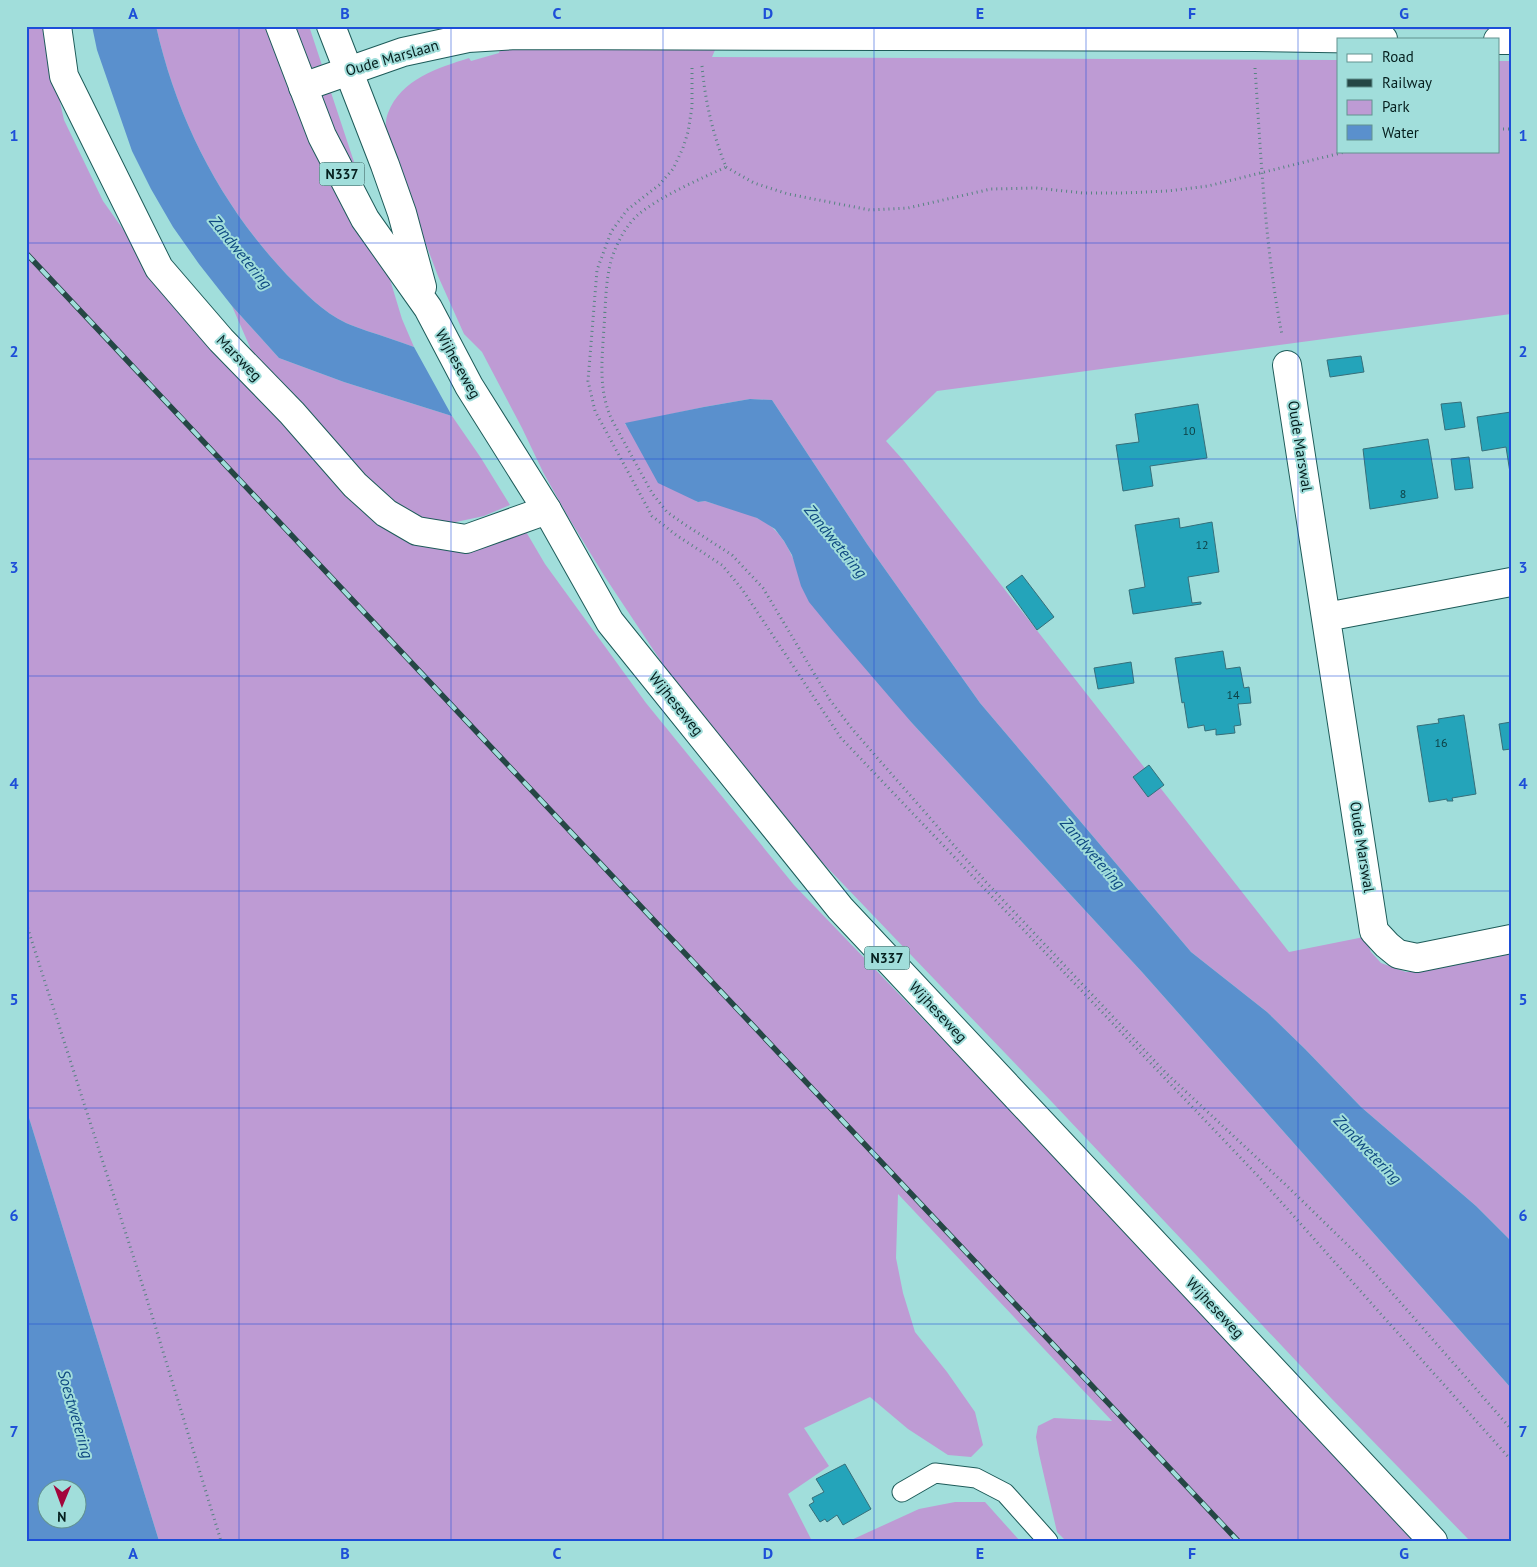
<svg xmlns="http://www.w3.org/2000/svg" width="1537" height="1567" font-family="'PT Sans',sans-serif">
	<rect width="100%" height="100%" fill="#a1dedb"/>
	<path fill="#be9bd4" d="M26,26h17l21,94 39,81 64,90 215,229 143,10 20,34 101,139 148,182 231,240 280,297 116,119h-355l-9,-9 -18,-78 -3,-17 2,-11 16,-8 58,3 -214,-227 -2,64 7,35 12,39 32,40 28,40 8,33 -12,12 -23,-2 -40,-26 -38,-32 -66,31 25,38 -41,28 24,47h-653l-133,-433z
		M156,26h153l50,151 43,142 12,28c-16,-6 -31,-11 -47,-16 -7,-3 -15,-5 -21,-8 -23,-11 -41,-30 -59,-48 -66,-70 -110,-155 -131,-249z
		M996,26h515v4z
		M500,48l215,2 -3,7 626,3v91h160v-90h13v253l-574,77 -51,50 18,20 385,491 75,-15 7,15 10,11 25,9 19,-1 86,-17v287l-35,-35 -115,-99 -56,-58 -38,-37 -76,-60 -211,-249 -113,-159 -95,-144 -22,-1 -46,8 -79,17 72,78 8,-1c21,7 56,13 71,30 10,11 16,24 21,37l115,155 230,249 369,416v153h-41l-139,-143 -280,-297 -230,-240 -147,-180 -69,-104 -38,-62 -24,-43 -21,-44 -40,-76 -18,-18 -26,-58 -53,-140c1,-7 0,-16 3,-23 13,-34 50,-45 81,-55l2,3 28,-8z
		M232,306l47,52 65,24 108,34 29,42 29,47 -26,11 -42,9 -28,-6 -40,-33 -118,-125z
		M955,1502h30l35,39h-171l70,-32z"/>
	<path fill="#5a90cd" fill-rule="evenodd" d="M92,26h64c21,94 65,179 131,249 18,18 36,37 59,48 6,3 14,5 21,8 16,5 31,10 47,16l38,69 -108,-34 -65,-24 -47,-52 -33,-42 -26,-37 -22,-38 -19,-38 -35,-101z
		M750,399l22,1 95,144 113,159 211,249 76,60 38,37 56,58 115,99 35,35v147l-369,-416 -230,-249 -80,-93 -23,-28 -8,-16 -9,-31 -8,-14 -9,-12 -18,-11 -52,-17 -7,1 -40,-19 -33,-60 79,-16z
		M26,1108l133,433h-133zM48,1490h30v30h-30z"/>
	<path fill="#24a4ba" stroke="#366f7a" d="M1361,356l3,16 -34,5 -3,-17z
		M1461,402l4,25 -20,3 -4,-26z
		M1198,404l9,54 -57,8 3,20 -30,5 -7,-46 23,-3 -4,-28z
		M1511,412v67l-5,-32 -24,4 -5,-34z
		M1428,439l10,59 -68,11 -7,-60z
		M1469,457l4,31 -18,2 -4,-31z
		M1179,518l1,10 32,-6 7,50 -31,5 4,26 9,-1v2l-68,10 -4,-24 16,-3 -10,-62z
		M1022,575l32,42 -17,13 -31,-43z
		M1223,651l3,18 14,-2 4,21 5,-1 2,16 -13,1 3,21 -7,1 1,7 -19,2v-6l-11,2 -1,-6 -16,3 -4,-26 -2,1 -7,-45z
		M1131,662l3,21 -36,6 -4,-21z
		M1464,715l12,79 -24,4 1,3h-6v-2l-18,3 -12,-76 22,-3 -1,-4z
		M1511,722v27l-8,1 -4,-26z
		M1149,765l15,20 -16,12 -15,-20z
		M845,1464l26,45 -28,16 -6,-10 -10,7 -2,-3 -5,3 -11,-17 5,-3 -2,-4 12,-6 -8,-13z"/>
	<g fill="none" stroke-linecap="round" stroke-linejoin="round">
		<defs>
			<path id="service" d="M902,1492l33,-19 41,5 29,15 43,48"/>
			<path id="minor" d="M57,26l7,50 95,192 62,72 71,73 63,72 31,28 31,18 49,8 81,-29
				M1498,40h13
				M303,87l100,-35 65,-14 49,-3 737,2 129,2
				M1287,365l87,566 13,14 11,9 19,4 94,-19
				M1326,617l185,-35"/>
			<path id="primary" d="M280,26l42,110 43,83 63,89 41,78 78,124 63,112 230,286 593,633
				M331,26l54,139 17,48 20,74"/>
		</defs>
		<use href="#service" stroke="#1d5b59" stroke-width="21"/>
		<use href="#minor" stroke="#1d5b59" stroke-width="30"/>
		<use href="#primary" stroke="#1d5b59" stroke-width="30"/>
		<path stroke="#578381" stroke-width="3" stroke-dasharray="1 4" stroke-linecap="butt" d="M702,66c3,35 11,69 24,101 -26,12 -65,29 -87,47 -11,9 -20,25 -25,38 -9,23 -8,51 -10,75 -2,33 -6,63 8,93l40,73 15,19 17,12 48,31 31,33 67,112 23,30 133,152 180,191 121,113 78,76 146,167
			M692,68v39l-4,25 -5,16 -10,21 -14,16 -32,25 -16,22 -14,38 -9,111 7,30 57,105 24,19 46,30 20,24 99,149 417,438 253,284
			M1255,68c6,89 10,179 27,267
			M1498,129h13
			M726,167l28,16 34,11 82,16 38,-2 83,-19 45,-1 47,5h40l45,-2 40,-5 141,-35
			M26,923l120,373 75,245"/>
		<use href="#service" stroke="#fff" stroke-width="19"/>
		<use href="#minor" stroke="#fff" stroke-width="28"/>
		<use href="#primary" stroke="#fff" stroke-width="28"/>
		<defs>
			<path id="rail" d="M26,253l1212,1288"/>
		</defs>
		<use href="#rail" stroke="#254745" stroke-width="5.5"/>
		<use href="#rail" stroke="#a1dedb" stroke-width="4" stroke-dasharray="11" stroke-linecap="butt"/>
	</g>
	<path fill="none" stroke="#1d4ed8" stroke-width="1" stroke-opacity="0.55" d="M239,26v1515M451,26v1515M663,26v1515M874,26v1515M1086,26v1515M1298,26v1515M26,243h1485M26,459h1485M26,676h1485M26,891h1485M26,1108h1485M26,1324h1485"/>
	<g text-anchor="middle" stroke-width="4" stroke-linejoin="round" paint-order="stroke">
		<g font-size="12" fill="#0d4045">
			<text x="1189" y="435">10</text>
			<text x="1403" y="498">8</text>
			<text x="1202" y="549">12</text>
			<text x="1233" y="699">14</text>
			<text x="1441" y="747">16</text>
		</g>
		<g fill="#a1dedb" stroke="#345857" stroke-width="1">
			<rect x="319.5" y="162.5" width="45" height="23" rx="4"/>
			<rect x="864.5" y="946.5" width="45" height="23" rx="4"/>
		</g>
		<g font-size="14" font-weight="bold" fill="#051f1e">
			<text x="342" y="179">N337</text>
			<text x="887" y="963">N337</text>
		</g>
		<g font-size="15" fill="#051f1e" stroke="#a1dedb">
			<text transform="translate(392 58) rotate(-16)" y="5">Oude Marslaan</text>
			<text transform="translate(239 358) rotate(46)" y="5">Marsweg</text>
			<text transform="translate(458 364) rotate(61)" y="5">Wijheseweg</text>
			<text transform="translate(1300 446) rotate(81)" y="5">Oude Marswal</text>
			<text transform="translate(676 704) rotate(51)" y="5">Wijheseweg</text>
			<text transform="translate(1362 847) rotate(81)" y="5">Oude Marswal</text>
			<text transform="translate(938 1012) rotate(47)" y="5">Wijheseweg</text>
			<text transform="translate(1215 1308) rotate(47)" y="5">Wijheseweg</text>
		</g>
		<g font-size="16" font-style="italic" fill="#0f4982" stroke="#a1dedb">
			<text transform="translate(241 252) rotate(51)" y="6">Zandwetering</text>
			<text transform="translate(836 541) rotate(51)" y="6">Zandwetering</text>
			<text transform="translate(1093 853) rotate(49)" y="6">Zandwetering</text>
			<text transform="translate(1368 1149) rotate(46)" y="6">Zandwetering</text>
			<text transform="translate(76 1414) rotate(74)" y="6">Soestwetering</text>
		</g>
	</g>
	<rect width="1537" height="1567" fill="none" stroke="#a1dedb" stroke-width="55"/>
	<rect x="1337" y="38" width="162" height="115" fill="#a1dedb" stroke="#63928f"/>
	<rect x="1347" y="54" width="25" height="8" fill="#ffffff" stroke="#63928f"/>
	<text x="1382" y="62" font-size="15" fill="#051f1e">Road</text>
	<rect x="1347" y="79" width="25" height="8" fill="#254745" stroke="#63928f"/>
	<text x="1382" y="88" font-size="15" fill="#051f1e">Railway</text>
	<rect x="1347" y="100" width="25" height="15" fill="#be9bd4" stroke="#63928f"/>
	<text x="1382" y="112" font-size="15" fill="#051f1e">Park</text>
	<rect x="1347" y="125" width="25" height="15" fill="#5a90cd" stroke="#63928f"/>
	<text x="1382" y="138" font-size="15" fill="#051f1e">Water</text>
	<g transform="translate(62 1504) rotate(181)"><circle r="24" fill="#a1dedb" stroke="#63928f"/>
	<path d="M0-4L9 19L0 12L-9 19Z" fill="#a3053b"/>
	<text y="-8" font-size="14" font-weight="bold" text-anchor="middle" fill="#051f1e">N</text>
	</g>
	<rect x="28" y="28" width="1482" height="1512" fill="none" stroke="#1d4ed8" stroke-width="2"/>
	<g font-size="16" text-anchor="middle" font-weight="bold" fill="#1d4ed8">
		<text x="133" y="19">A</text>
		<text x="345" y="19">B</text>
		<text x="557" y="19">C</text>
		<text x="768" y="19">D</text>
		<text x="980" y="19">E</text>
		<text x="1192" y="19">F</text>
		<text x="1404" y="19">G</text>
		<text x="14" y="141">1</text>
		<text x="1523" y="141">1</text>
		<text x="14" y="357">2</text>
		<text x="1523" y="357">2</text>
		<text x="14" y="573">3</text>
		<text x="1523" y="573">3</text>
		<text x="14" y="789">4</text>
		<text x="1523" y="789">4</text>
		<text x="14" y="1005">5</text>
		<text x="1523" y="1005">5</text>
		<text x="14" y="1221">6</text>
		<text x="1523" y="1221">6</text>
		<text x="14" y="1437">7</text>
		<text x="1523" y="1437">7</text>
		<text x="133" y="1559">A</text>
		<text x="345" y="1559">B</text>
		<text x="557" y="1559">C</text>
		<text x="768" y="1559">D</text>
		<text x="980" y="1559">E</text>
		<text x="1192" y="1559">F</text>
		<text x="1404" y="1559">G</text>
	</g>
</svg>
